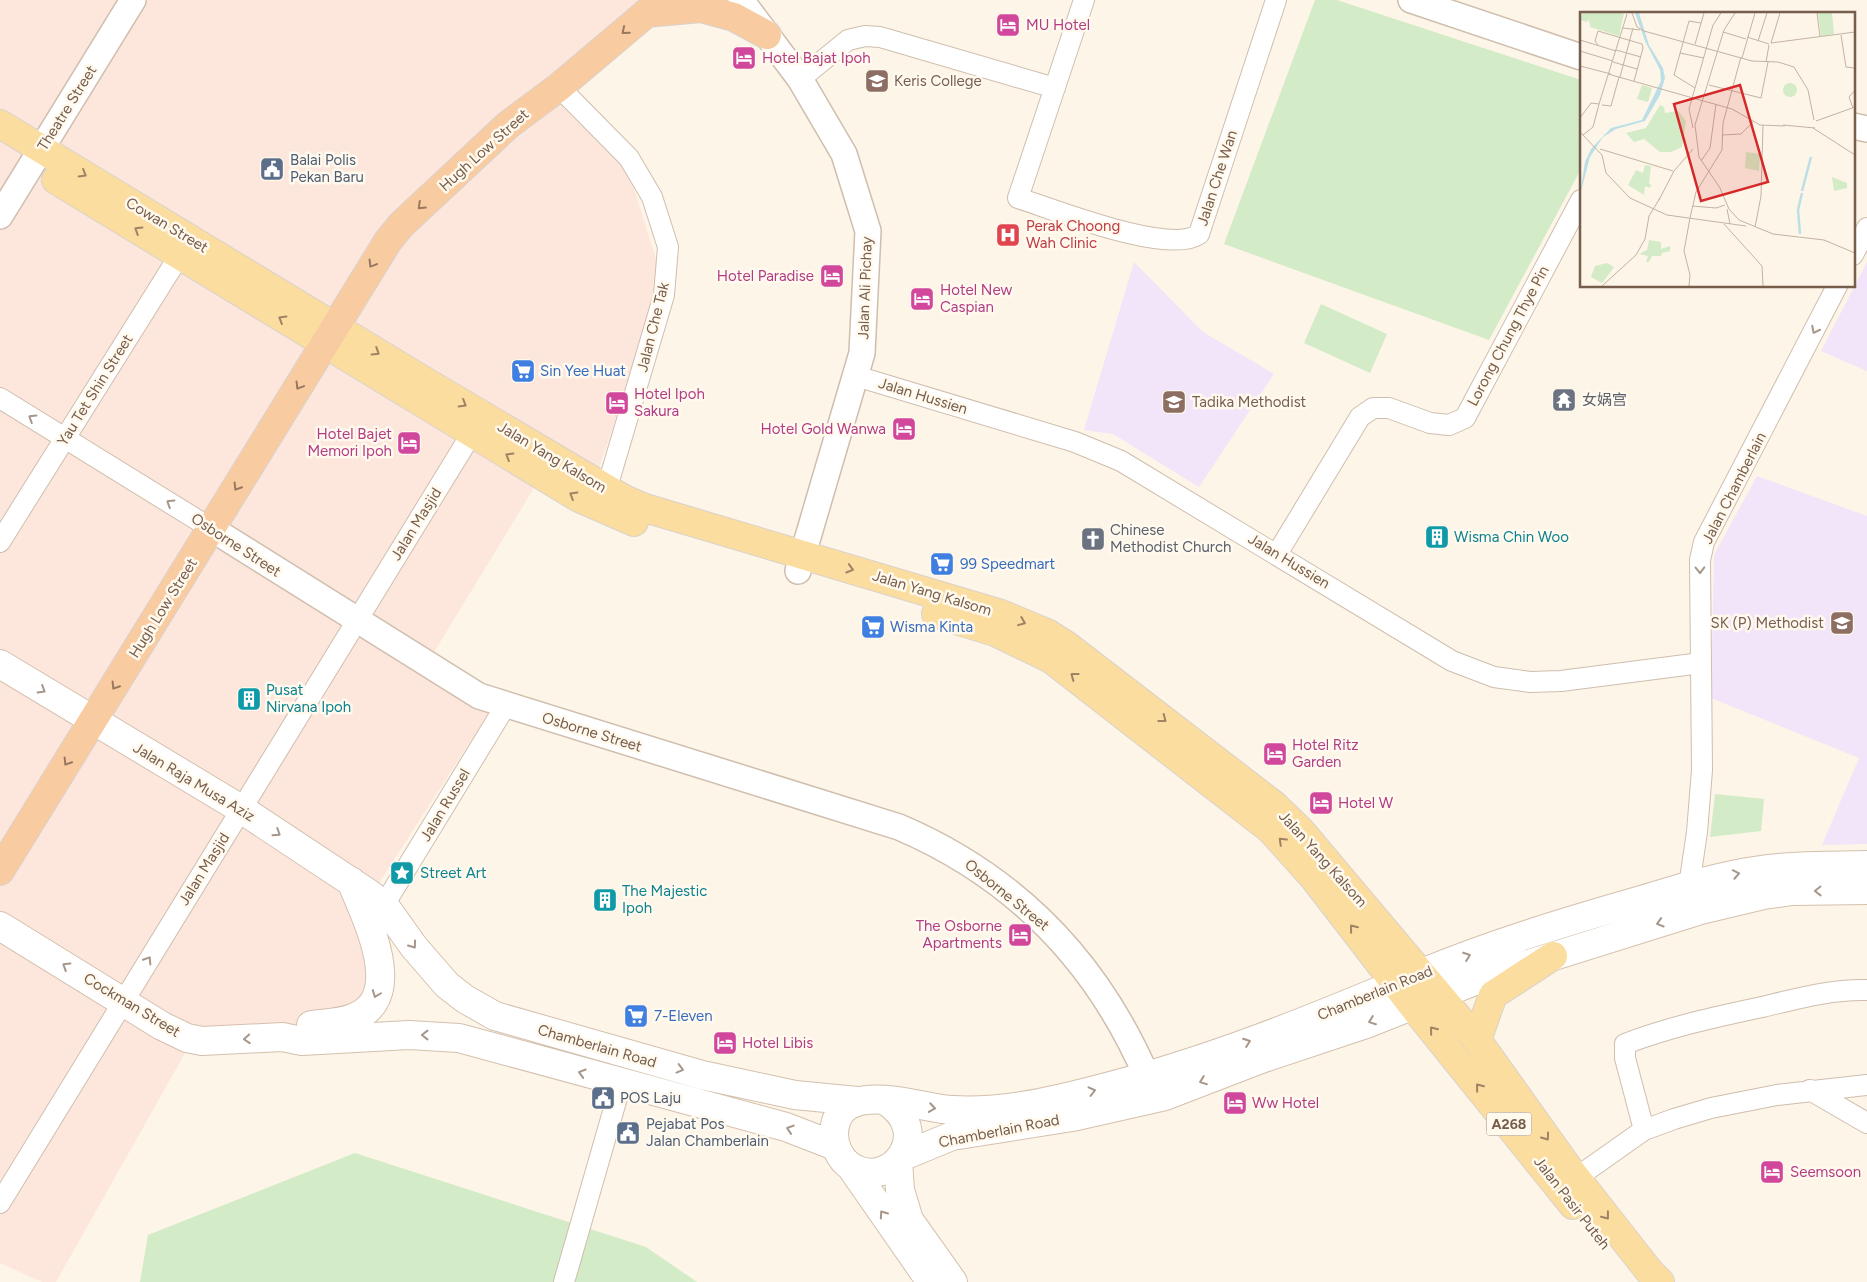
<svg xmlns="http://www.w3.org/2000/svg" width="1867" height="1282" font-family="Figtree,'Noto Sans SC',sans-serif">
	<rect width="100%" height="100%" fill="#fdf5e8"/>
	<path fill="#fde7dc" d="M0,0h649l-100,93 80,80 29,92 -13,72 -53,150 -44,-22 -123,202 69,38 -124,192 10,86 -38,49 -149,7 -137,243h-14l-42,-19z"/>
	<path fill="#f2e4f9" d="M1134,262l69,70 71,42 -75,113 -86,-53 -29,-4z
		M1867,262v109l-46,-20z
		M1757,476l110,40v328l-45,1 37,-87 -148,-60 3,-143z"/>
	<path fill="#d3ebc6" d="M1315,0h22l244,80v89l-92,171 -265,-96z
		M1321,304l66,30 -17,39 -66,-30z
		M1715,794l49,5 -3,32 -51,6z
		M355,1153l291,94 51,35h-557l8,-47z"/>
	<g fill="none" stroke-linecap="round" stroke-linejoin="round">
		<defs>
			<path id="minor" d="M1084,0l-66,198c35,11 152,58 181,36l77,-234
				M800,79l48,-39 17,-4 15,1 175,51
				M559,87l70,71 23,39 16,50 -4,48 -61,206
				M1853,255l14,-27
				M856,376l219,66 46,19 331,200 42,16 36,5 31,-1 140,-18
				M0,398l212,131
				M0,542l186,-297
				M1277,554l83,-137 13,-9h16l41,15 19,2 16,-7 116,-218
				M1689,886l8,-54 5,-62 -2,-210 4,-18 133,-256
				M384,905l122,-200
				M1810,1090l57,33
				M1644,1130l-19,-72v-14c44,-17 90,-27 137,-37 34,-8 69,-18 105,-17
				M1566,1185l78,-55 30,-11 37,-11 66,-13 90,-10
				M0,1203l472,-770
				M564,1282l57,-198"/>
			<path id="tertiary" d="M741,0l59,79 44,75 24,77 -6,122 -64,218
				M1411,0l170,57
				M1853,126l14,3
				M0,216l133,-216
				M212,529l267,167 420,131c117,50 198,134 248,250"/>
			<path id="secondary" d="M0,664l241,145 127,84 16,12 30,42 33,38 18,14 30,17 207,59 93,20 62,6
				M0,926l162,100 25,12 15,3 80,-4 20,4 107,-6 50,3 327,89 49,19
				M311,1025c14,-2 29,-2 42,-7 55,-20 12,-102 -2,-137
				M884,1100c53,31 7,93 -34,66 -10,-7 -16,-20 -16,-32 2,-58 84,-26 118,-24 48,3 97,-8 143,-20 113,-28 220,-72 327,-117 70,-29 143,-51 216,-72 38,-11 76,-24 116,-30 37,-6 75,-5 113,-6
				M901,1157l51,-21 120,-19 93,-21 96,-37 105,-35 111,-44 224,-70 63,-15 28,-4 75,-1
				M898,1161l2,29 9,30 44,62
				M851,1167l80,115"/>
			<path id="primary" d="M0,124l421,255 203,120 21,9 356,106 46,19 19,12 208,160 26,25 177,210 92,129 80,102 11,11
				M56,180l523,318 55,24
				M936,614l59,18 56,27 220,171 43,48 98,127 161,200
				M1477,1040l16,-45 60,-39"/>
			<path id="trunk" d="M646,13l55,-5 33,9 33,18
				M0,871l388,-630 13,-16 107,-100 51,-38 103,-87"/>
		</defs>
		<use href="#minor" stroke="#cfbead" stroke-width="22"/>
		<use href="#tertiary" stroke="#cfbead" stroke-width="28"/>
		<use href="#secondary" stroke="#d4c0ad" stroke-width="30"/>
		<use href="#primary" stroke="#d9d2cd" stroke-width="30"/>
		<use href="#trunk" stroke="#d9d2cd" stroke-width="30"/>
		<use href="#minor" stroke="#fff" stroke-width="20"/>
		<use href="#tertiary" stroke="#fff" stroke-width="25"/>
		<use href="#secondary" stroke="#fff" stroke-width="28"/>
		<use href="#primary" stroke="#fbdda0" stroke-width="28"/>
		<use href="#trunk" stroke="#f9cba0" stroke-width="28"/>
	</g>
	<defs><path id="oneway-chevron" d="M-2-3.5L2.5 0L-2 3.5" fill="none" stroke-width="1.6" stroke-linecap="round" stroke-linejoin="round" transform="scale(1.25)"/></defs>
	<g stroke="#987860">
		<use href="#oneway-chevron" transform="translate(625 31) rotate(140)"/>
		<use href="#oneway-chevron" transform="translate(421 206) rotate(137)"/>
		<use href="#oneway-chevron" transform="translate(372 264) rotate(121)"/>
		<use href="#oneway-chevron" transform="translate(299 386) rotate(121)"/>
		<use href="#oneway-chevron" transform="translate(237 487) rotate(122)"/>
		<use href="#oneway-chevron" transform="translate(115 686) rotate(122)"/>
		<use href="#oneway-chevron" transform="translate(67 762) rotate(122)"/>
	</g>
	<g stroke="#9f8364">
		<use href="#oneway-chevron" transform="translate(83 174) rotate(31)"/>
		<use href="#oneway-chevron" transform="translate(138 230) rotate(-148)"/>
		<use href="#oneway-chevron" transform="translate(282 319) rotate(-149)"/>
		<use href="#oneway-chevron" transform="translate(376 352) rotate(32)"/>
		<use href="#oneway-chevron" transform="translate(463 404) rotate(31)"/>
		<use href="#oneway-chevron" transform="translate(509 456) rotate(-149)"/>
		<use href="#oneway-chevron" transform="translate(573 495) rotate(-149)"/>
		<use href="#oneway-chevron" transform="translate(850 569) rotate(17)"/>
		<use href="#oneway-chevron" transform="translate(1022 622) rotate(22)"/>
		<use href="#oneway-chevron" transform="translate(1074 676) rotate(-143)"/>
		<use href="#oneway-chevron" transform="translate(1163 719) rotate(38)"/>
		<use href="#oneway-chevron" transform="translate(1282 841) rotate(-136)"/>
		<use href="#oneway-chevron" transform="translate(1353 928) rotate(-128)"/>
		<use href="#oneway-chevron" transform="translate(1433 1030) rotate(-129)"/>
		<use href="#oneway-chevron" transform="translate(1479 1087) rotate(-129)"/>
		<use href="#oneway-chevron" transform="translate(1546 1137) rotate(54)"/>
		<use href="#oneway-chevron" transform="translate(1606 1216) rotate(52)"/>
	</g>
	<g stroke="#a7968a">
		<use href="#oneway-chevron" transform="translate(1815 330) rotate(117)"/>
		<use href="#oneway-chevron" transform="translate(32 418) rotate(-148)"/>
		<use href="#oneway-chevron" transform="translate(170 503) rotate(-148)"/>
		<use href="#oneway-chevron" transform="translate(1700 570) rotate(89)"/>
		<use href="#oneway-chevron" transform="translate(42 690) rotate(31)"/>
		<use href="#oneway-chevron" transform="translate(277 833) rotate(33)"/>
		<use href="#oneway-chevron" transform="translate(1736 874) rotate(-11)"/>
		<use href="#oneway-chevron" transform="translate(1818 891) rotate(179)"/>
		<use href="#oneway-chevron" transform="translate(1660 923) rotate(163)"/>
		<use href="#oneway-chevron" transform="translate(413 945) rotate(54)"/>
		<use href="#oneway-chevron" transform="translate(1467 956) rotate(-20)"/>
		<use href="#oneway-chevron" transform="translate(148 960) rotate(-58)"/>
		<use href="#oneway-chevron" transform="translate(66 966) rotate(-148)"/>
		<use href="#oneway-chevron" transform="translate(376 994) rotate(111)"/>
		<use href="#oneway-chevron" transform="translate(1372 1021) rotate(159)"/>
		<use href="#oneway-chevron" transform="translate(425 1035) rotate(-180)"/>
		<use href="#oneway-chevron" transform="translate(247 1039) rotate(176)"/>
		<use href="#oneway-chevron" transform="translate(1247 1042) rotate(-20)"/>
		<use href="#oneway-chevron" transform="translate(680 1069) rotate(15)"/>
		<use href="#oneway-chevron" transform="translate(582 1073) rotate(-164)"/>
		<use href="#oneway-chevron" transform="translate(1203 1081) rotate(159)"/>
		<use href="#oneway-chevron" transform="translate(1092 1091) rotate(-14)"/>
		<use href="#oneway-chevron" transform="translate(932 1108) rotate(9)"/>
		<use href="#oneway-chevron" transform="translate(790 1129) rotate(-162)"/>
		<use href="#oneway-chevron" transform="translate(883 1214) rotate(-125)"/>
	</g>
	<defs>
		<symbol id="hotel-square" viewBox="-11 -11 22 22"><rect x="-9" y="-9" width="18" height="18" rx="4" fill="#d1479c" stroke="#fff9ee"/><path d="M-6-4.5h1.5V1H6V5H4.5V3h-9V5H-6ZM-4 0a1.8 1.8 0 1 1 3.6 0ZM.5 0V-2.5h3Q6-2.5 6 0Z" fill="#fff"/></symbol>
		<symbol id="university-square" viewBox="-11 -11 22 22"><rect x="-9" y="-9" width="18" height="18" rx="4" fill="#8d6e63" stroke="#fff9ee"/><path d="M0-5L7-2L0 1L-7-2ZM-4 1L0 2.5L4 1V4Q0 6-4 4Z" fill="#fff"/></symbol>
		<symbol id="civic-square" viewBox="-11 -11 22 22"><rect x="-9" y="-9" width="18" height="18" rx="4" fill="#5c6f8a" stroke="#fff9ee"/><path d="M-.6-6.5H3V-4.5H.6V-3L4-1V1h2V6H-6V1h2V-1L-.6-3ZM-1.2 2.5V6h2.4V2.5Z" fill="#fff"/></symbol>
		<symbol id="hospital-square" viewBox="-11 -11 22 22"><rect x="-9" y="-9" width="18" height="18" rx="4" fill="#e0444e" stroke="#fff9ee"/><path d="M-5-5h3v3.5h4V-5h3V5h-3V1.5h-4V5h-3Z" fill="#fff"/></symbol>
		<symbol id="supermarket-square" viewBox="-11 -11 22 22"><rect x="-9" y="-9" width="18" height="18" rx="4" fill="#3f7fe0" stroke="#fff9ee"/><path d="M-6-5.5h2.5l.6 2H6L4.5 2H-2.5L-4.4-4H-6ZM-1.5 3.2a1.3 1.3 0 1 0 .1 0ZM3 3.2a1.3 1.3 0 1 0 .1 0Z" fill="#fff"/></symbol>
		<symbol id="temple-square" viewBox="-11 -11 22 22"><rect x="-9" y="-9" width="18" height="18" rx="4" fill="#6b7280" stroke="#fff9ee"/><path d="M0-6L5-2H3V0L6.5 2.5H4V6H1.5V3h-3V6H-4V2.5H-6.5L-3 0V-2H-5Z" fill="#fff"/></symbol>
		<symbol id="school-square" viewBox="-11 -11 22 22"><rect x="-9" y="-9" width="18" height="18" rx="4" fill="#8d6e63" stroke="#fff9ee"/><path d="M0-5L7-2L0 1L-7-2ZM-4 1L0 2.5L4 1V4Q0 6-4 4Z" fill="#fff"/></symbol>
		<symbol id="building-square" viewBox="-11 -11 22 22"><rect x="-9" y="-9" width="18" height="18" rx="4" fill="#0f9aa8" stroke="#fff9ee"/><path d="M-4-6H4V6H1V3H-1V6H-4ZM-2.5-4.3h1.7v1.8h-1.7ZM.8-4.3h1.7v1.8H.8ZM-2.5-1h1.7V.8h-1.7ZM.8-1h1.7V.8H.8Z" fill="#fff"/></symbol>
		<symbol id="church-square" viewBox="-11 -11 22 22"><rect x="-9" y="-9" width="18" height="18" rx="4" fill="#6b7280" stroke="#fff9ee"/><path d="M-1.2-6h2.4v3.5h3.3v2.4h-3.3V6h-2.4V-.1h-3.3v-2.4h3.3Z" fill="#fff"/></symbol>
		<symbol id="sight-square" viewBox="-11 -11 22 22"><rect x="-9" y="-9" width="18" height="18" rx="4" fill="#0f9aa8" stroke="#fff9ee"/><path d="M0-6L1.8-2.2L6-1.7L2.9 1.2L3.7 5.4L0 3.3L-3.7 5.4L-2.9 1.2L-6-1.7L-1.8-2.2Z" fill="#fff"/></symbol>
	</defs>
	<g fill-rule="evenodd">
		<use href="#hotel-square" x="994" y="11" width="28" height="28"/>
		<use href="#hotel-square" x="730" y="44" width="28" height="28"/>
		<use href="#university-square" x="863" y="67" width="28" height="28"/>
		<use href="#civic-square" x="258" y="155" width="28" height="28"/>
		<use href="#hospital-square" x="994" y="221" width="28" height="28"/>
		<use href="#hotel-square" x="818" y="262" width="28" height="28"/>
		<use href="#hotel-square" x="908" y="285" width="28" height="28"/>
		<use href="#supermarket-square" x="509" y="357" width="28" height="28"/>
		<use href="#temple-square" x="1550" y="386" width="28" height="28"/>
		<use href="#school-square" x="1160" y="388" width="28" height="28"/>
		<use href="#hotel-square" x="603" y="389" width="28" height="28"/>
		<use href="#hotel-square" x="890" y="415" width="28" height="28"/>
		<use href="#hotel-square" x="395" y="429" width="28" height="28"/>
		<use href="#building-square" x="1423" y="523" width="28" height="28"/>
		<use href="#church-square" x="1079" y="525" width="28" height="28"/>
		<use href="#supermarket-square" x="928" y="550" width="28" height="28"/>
		<use href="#school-square" x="1828" y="609" width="28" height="28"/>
		<use href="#supermarket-square" x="859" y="613" width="28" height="28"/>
		<use href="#building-square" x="235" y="685" width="28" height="28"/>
		<use href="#hotel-square" x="1261" y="740" width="28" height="28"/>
		<use href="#hotel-square" x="1307" y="789" width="28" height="28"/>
		<use href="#sight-square" x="388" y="859" width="28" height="28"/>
		<use href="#building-square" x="591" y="886" width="28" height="28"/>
		<use href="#hotel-square" x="1006" y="921" width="28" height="28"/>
		<use href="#supermarket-square" x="622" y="1002" width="28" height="28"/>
		<use href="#hotel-square" x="711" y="1029" width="28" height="28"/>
		<use href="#civic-square" x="589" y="1084" width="28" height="28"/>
		<use href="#hotel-square" x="1221" y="1089" width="28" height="28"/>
		<use href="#civic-square" x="614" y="1119" width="28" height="28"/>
		<use href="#hotel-square" x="1758" y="1158" width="28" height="28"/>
	</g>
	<g text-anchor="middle" stroke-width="5" stroke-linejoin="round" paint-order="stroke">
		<rect fill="#fff9ee" stroke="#a08c7c" stroke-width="1" x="1486.5" y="1112.5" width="45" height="23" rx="4"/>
		<g font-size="14" font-weight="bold" fill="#775d4b">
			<text x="1509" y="1129">A268</text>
		</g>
		<g font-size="15" fill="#b23c85" stroke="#fff9ee" text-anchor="start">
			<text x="1026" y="30">MU Hotel</text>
			<text x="762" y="63">Hotel Bajat Ipoh</text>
			<text x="814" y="281" text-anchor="end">Hotel Paradise</text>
			<text x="940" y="295">Hotel New<tspan x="940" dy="17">Caspian</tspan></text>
			<text x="634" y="399">Hotel Ipoh<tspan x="634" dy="17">Sakura</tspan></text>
			<text x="886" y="434" text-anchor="end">Hotel Gold Wanwa</text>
			<text x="392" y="439" text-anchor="end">Hotel Bajet<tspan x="392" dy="17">Memori Ipoh</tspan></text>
			<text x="1292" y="750">Hotel Ritz<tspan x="1292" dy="17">Garden</tspan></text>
			<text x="1338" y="808">Hotel W</text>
			<text x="1002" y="931" text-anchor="end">The Osborne<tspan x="1002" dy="17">Apartments</tspan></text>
			<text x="742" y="1048">Hotel Libis</text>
			<text x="1252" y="1108">Ww Hotel</text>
			<text x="1790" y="1177">Seemsoon</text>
		</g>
		<g font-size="15" fill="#785e54" stroke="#fff9ee" text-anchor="start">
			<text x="894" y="86">Keris College</text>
			<text x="1192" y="407">Tadika Methodist</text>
			<text x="1824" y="628" text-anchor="end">SK (P) Methodist</text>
		</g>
		<g font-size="15" fill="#775d4b" stroke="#fff9ee">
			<text transform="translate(67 108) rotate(-58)" y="5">Theatre Street</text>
			<text transform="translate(484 150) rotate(-42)" y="5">Hugh Low Street</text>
			<text transform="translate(1217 178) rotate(-72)" y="5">Jalan Che Wan</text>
			<text transform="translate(167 225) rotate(31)" y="5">Cowan Street</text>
			<text transform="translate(865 288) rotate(-88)" y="5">Jalan Ali Pichay</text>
			<text transform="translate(653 327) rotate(-76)" y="5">Jalan Che Tak</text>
			<text transform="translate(1508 336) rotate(-62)" y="5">Lorong Chung Thye Pin</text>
			<text transform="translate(95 390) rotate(-58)" y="5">Yau Tet Shin Street</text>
			<text transform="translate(923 396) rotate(17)" y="5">Jalan Hussien</text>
			<text transform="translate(552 457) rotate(31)" y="5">Jalan Yang Kalsom</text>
			<text transform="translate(1734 488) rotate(-63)" y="5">Jalan Chamberlain</text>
			<text transform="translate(416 524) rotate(-58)" y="5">Jalan Masjid</text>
			<text transform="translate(236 545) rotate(33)" y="5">Osborne Street</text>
			<text transform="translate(1289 561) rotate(31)" y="5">Jalan Hussien</text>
			<text transform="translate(932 593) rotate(17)" y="5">Jalan Yang Kalsom</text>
			<text transform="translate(163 608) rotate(-58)" y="5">Hugh Low Street</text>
			<text transform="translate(592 732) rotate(17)" y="5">Osborne Street</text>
			<text transform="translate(194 782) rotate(31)" y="5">Jalan Raja Musa Aziz</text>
			<text transform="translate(445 805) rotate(-59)" y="5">Jalan Russel</text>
			<text transform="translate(1323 859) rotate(48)" y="5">Jalan Yang Kalsom</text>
			<text transform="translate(204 869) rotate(-58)" y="5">Jalan Masjid</text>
			<text transform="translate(1007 895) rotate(39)" y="5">Osborne Street</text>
			<text transform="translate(1375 993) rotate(-22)" y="5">Chamberlain Road</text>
			<text transform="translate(132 1005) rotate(31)" y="5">Cockman Street</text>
			<text transform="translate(597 1046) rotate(16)" y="5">Chamberlain Road</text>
			<text transform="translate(999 1131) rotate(-11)" y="5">Chamberlain Road</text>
			<text transform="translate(1572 1203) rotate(52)" y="5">Jalan Pasir Puteh</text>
		</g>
		<g font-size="15" fill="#4e5e75" stroke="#fff9ee" text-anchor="start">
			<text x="290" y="165">Balai Polis<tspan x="290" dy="17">Pekan Baru</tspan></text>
			<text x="620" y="1103">POS Laju</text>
			<text x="646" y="1129">Pejabat Pos<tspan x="646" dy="17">Jalan Chamberlain</tspan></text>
		</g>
		<g font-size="15" fill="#be3a42" stroke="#fff9ee" text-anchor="start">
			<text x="1026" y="231">Perak Choong<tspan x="1026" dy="17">Wah Clinic</tspan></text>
		</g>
		<g font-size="15" fill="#366cbe" stroke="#fff9ee" text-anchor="start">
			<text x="540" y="376">Sin Yee Huat</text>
			<text x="960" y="569">99 Speedmart</text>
			<text x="890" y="632">Wisma Kinta</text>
			<text x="654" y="1021">7-Eleven</text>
		</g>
		<g font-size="15" fill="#5b616d" stroke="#fff9ee" text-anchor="start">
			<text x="1582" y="405">女娲宫</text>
			<text x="1110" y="535">Chinese<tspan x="1110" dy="17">Methodist Church</tspan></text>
		</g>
		<g font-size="15" fill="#0d838f" stroke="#fff9ee" text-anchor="start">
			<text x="1454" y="542">Wisma Chin Woo</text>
			<text x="266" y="695">Pusat<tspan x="266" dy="17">Nirvana Ipoh</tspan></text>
			<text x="420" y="878">Street Art</text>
			<text x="622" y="896">The Majestic<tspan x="622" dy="17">Ipoh</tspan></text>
		</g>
	</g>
	<g transform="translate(1580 12)">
		<rect width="275" height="275" fill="#fdf5e8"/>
		<path d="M2,1h42l-5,23 -29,-9 -1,-8 -2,3 -7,-2zM238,1h14l2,21 -13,2zM203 78a7 7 0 1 1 14 0a7 7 0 1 1-14 0ZM62,73l10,3 -4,14 -11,-3zM80,93l4,2 1,6 13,-2 8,10 -4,26 -11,5h-11l-16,-13 -10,3 -8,-9 20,-5zM166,140l14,2 -1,17 -14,-3zM65,153l6,1 -2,18 3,1 -3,3 -4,-2 -1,9 -16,-10 8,-15 7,3zM252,165l15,6v5l-13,3zM69,228l12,2v7l9,-3v5l-8,2 -1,3h-9l-3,6h-3l2,-6 -9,-2 8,-4zM27,251l7,4 -12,16 -11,-6 4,-11z" fill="#d3ebc6"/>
		<path d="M55,1h4l10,32 14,23 2,10 -5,17 -15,26 -29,8 -13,8 -13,20 -10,38 5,-33 6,-13 20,-21 31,-8 19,-39 -1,-11 -15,-29z" fill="#bcdfe7"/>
		<path fill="none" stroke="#bcdfe7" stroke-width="2.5" d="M222,179l9,-34M220,222l-2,-24 4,-17"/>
		<path fill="none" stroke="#c3b3a4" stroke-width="1" d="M52,1l5,14 7,4 108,30 26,1 16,5 14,23 6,30M155,1l-11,17 -29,95 4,32 21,31 9,21 10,11 34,14 51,6 31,13M237,1l3,24M43,16l17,2M143,20l23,7M261,23l5,32 9,1M167,25l22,7M0,28l36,11M178,29l9,-28M191,31l84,-11M191,31l9,-30M115,32l9,-31M18,33l-3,-4 3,-10 44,13 1,4 -9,33M36,38l25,7M0,39l33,10M100,41l24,5M162,46l13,-45M33,50l24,7M186,50l3,-17M0,54l31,8M28,62l124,35 28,16 25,1M40,65l13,-49M129,73l52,13 7,-36M115,76l-21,-13 15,-54 12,2M19,92l28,-90M22,93l9,1 8,-29M273,96l-4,-11 6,-7M0,106l11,-15 8,1M236,109l39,-14M203,113l32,3M113,116l-4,-19 24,-84 8,-12M233,116l42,27M0,120l22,23 4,18 24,25 37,17 79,11M3,123l10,-8 6,-23M142,123l19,-1 12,-12M20,137l73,22M121,149l9,-13 6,-44M79,188l15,-29 19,-22M112,194l24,2 9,-3M147,197l3,15M144,212l38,42 1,20M175,215l6,-31 2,-71M22,274l34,-31 9,-16 4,-23 11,-18M109,274l1,-11 -6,-24 6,-33 6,-26 26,-42 1,-27 18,-66"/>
		<path fill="#d62828" fill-opacity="0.15" stroke="#d62828" stroke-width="2.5" d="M160,73l28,97 -67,19 -27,-97z"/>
		<rect width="275" height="275" fill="none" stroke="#775d4b" stroke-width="2.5"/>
	</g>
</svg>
